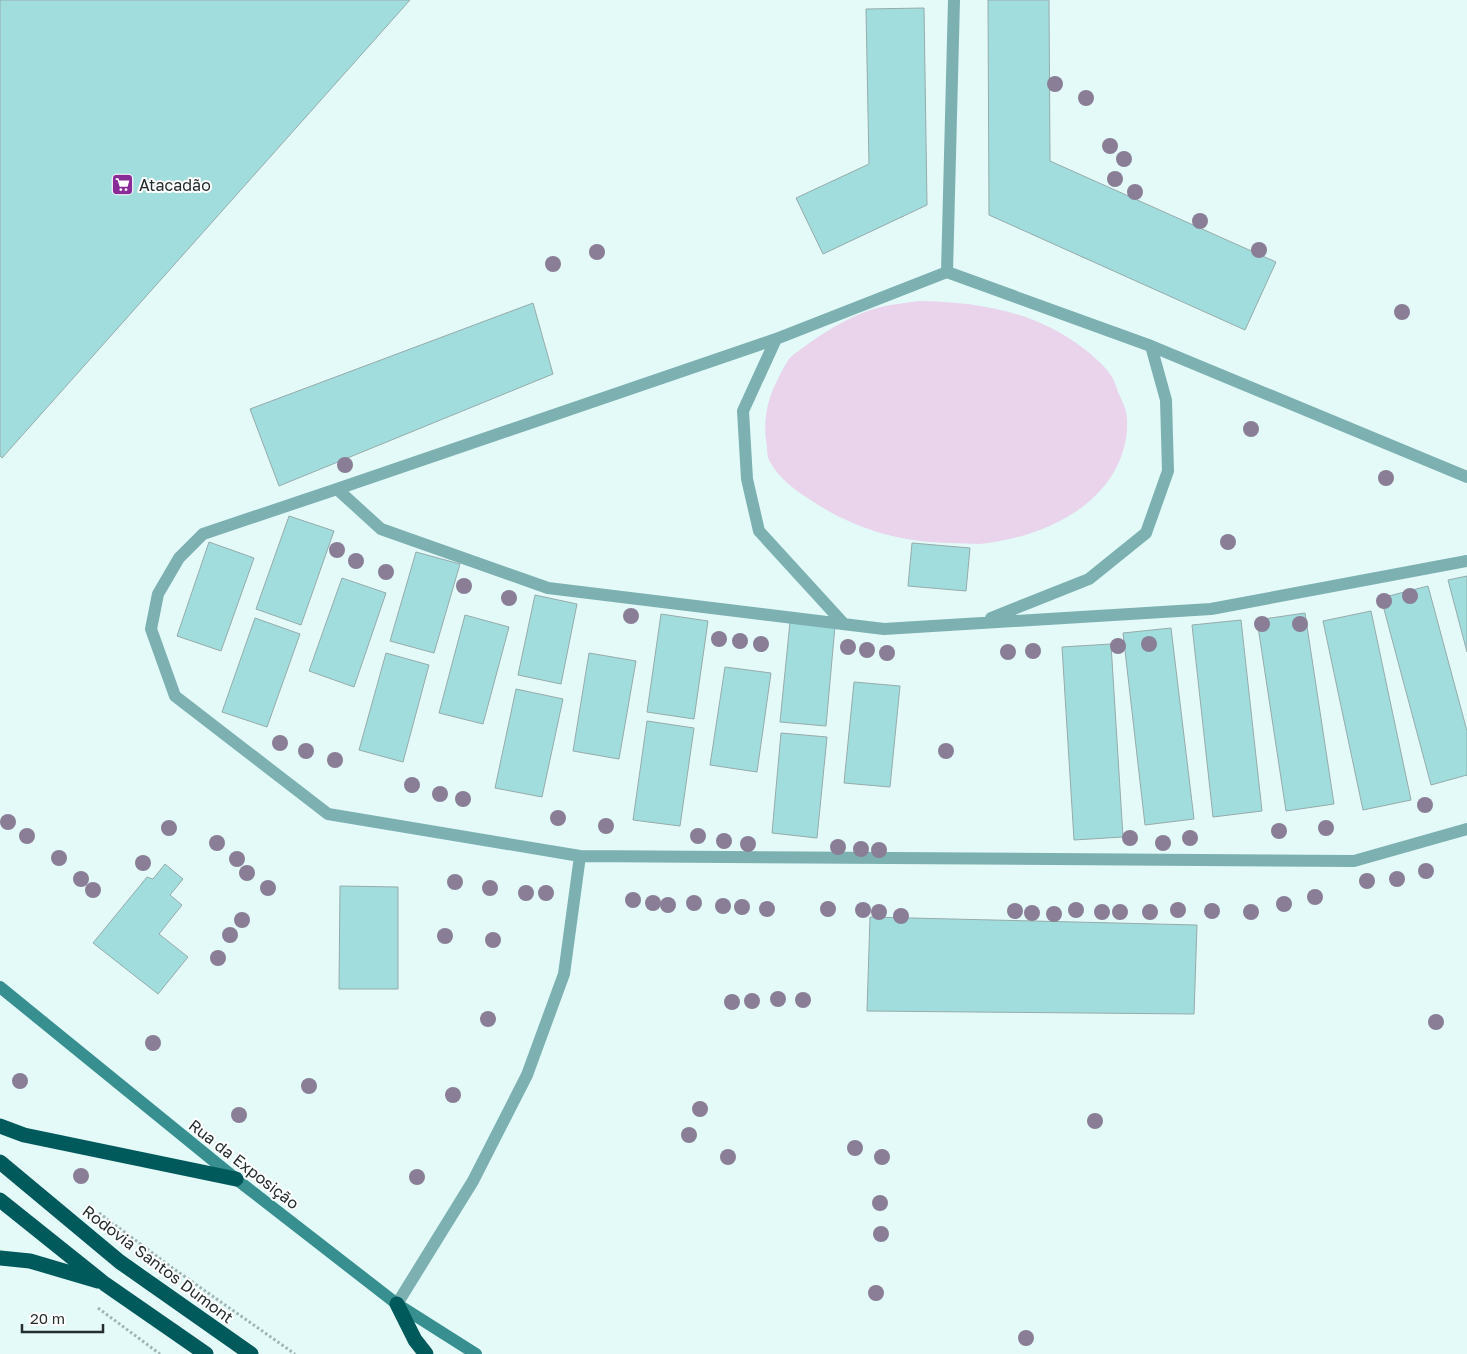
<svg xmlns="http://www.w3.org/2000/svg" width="1467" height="1354" font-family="'Golos Text',sans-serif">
	<rect width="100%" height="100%" fill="#e3faf9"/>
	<path fill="#e9d4eb" d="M919,301c59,1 116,10 164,47 9,7 20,16 27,26 4,5 6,12 8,18 4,8 9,19 9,27 2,29 -12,59 -33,78 -29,28 -74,43 -114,47 -9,0 -19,-1 -29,-1 -54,-1 -100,-15 -145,-46 -14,-9 -29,-21 -37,-37 -2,-4 -2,-10 -2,-14 -4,-21 -1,-42 8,-61 4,-8 9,-19 14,-26 5,-6 13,-10 19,-15 21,-15 47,-31 73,-37 12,-3 25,-4 38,-6z"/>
	<path fill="#a2dddd" stroke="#96abab" d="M0,0h410l-408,458 -2,-2z
		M988,0h61l1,161 226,101 -31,68 -256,-115z
		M924,8l3,197 -104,49 -27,-56 73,-34 -3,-155z
		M533,303l20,71 -274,112 -29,-77z
		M289,516l45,15 -33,94 -45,-16z
		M209,542l45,16 -33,93 -44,-15z
		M912,543l58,5 -4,43 -58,-5z
		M416,552l44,12 -26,89 -44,-12z
		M1467,576v76l-19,-72z
		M342,578l44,15 -32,94 -45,-16z
		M1428,586l39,145v44l-36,10 -50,-187z
		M535,595l42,9 -16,80 -43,-9z
		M1371,611l40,189 -48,10 -40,-189z
		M1305,613l29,191 -48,7 -29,-191z
		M661,614l47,7 -14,98 -47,-7z
		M465,615l44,12 -26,97 -44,-11z
		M255,618l45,16 -33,93 -45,-15z
		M1241,620l21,191 -49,6 -21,-192z
		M790,622l45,4 -9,100 -46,-4z
		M1171,628l23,191 -49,6 -22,-192z
		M1111,644l12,193 -49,3 -12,-193z
		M386,653l43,12 -26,97 -44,-12z
		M589,653l47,8 -17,98 -46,-8z
		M725,667l46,6 -14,99 -47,-7z
		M854,682l46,4 -10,101 -46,-4z
		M516,689l47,10 -21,98 -47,-9z
		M647,721l47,7 -14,98 -47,-6z
		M781,733l46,4 -10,101 -45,-5z
		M165,864l18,15 -13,16 12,10 -23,29 29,23 -30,37 -65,-51 54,-66 6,2z
		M340,886l58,1v102h-59z
		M870,917l327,8 -3,89 -327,-3z"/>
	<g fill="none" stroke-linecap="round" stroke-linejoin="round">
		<path stroke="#a1b3b2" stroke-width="3" stroke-dasharray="2.5 2.5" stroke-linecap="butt" d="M99,1213l75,56 121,85
			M98,1308l62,46"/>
		<path stroke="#7db0b0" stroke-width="12" d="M947,272l7,-272
			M776,339l-33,72 4,68 12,52 85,93
			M1467,477l-316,-131 -204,-74 -171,67 -439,150 44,40 167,59 336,41 327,-20 256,-48
			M337,489l-134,45 -24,24 -21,36 -7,35 24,67 153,118 252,42 774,5 113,-32
			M991,618l98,-39 57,-46 22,-62 -2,-71 -15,-54
			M397,1304l76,-123 54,-106 37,-101 16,-118"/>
		<path stroke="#388f8f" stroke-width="12" d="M0,987l236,192 161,125 79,50"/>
		<path stroke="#005a5b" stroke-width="15" d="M0,1126l24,9 212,44
			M0,1162l120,100 131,92
			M0,1200l105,84 101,70
			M0,1258l30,3 68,20
			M397,1304l18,36 11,14"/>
	</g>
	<g fill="#897e95">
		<circle cx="1055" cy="84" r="8"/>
		<circle cx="1086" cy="98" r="8"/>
		<circle cx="1110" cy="146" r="8"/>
		<circle cx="1124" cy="159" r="8"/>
		<circle cx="1115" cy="179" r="8"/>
		<circle cx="1135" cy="192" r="8"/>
		<circle cx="1200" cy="221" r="8"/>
		<circle cx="1259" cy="250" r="8"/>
		<circle cx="597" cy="252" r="8"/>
		<circle cx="553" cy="264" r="8"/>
		<circle cx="1402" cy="312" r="8"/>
		<circle cx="1251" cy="429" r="8"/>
		<circle cx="345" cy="465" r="8"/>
		<circle cx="1386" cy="478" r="8"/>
		<circle cx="1228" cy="542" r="8"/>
		<circle cx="337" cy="550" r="8"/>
		<circle cx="356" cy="561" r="8"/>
		<circle cx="386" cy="572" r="8"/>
		<circle cx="464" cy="586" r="8"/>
		<circle cx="1410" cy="596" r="8"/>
		<circle cx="509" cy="598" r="8"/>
		<circle cx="1384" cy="601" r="8"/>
		<circle cx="631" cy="616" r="8"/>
		<circle cx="1262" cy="624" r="8"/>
		<circle cx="1300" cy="624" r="8"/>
		<circle cx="719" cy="639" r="8"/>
		<circle cx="740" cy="641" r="8"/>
		<circle cx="761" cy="644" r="8"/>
		<circle cx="1149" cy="644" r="8"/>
		<circle cx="1118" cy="646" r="8"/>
		<circle cx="848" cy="647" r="8"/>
		<circle cx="867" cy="650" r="8"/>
		<circle cx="1033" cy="651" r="8"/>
		<circle cx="1008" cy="652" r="8"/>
		<circle cx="887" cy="653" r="8"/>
		<circle cx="280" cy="743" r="8"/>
		<circle cx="306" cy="751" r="8"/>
		<circle cx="946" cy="751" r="8"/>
		<circle cx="335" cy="760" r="8"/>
		<circle cx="412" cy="785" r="8"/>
		<circle cx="440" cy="794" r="8"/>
		<circle cx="463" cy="799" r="8"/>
		<circle cx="1425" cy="805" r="8"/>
		<circle cx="558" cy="818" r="8"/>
		<circle cx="8" cy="822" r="8"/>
		<circle cx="606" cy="826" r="8"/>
		<circle cx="169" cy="828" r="8"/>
		<circle cx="1326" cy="828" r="8"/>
		<circle cx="1279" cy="831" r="8"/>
		<circle cx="27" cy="836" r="8"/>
		<circle cx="698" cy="836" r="8"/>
		<circle cx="1130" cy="838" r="8"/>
		<circle cx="1190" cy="838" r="8"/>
		<circle cx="724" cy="841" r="8"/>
		<circle cx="217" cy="843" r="8"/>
		<circle cx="1163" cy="843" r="8"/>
		<circle cx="748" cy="844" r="8"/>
		<circle cx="838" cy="847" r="8"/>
		<circle cx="861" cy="849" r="8"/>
		<circle cx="879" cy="850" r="8"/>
		<circle cx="59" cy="858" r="8"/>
		<circle cx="237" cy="859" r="8"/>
		<circle cx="143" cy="863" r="8"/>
		<circle cx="1426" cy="871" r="8"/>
		<circle cx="247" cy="873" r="8"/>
		<circle cx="81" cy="879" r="8"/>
		<circle cx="1397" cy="879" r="8"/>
		<circle cx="1367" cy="881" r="8"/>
		<circle cx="455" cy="882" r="8"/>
		<circle cx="268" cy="888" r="8"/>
		<circle cx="490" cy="888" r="8"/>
		<circle cx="93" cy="890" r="8"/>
		<circle cx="526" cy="893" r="8"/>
		<circle cx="546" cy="893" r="8"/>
		<circle cx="1315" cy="897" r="8"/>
		<circle cx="633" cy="900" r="8"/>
		<circle cx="653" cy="903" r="8"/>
		<circle cx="694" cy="903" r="8"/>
		<circle cx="1284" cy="904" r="8"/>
		<circle cx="668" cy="905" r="8"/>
		<circle cx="723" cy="906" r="8"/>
		<circle cx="742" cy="907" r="8"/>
		<circle cx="767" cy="909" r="8"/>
		<circle cx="828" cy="909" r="8"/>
		<circle cx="863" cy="910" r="8"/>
		<circle cx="1076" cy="910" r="8"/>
		<circle cx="1178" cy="910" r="8"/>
		<circle cx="1015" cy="911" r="8"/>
		<circle cx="1212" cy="911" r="8"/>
		<circle cx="879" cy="912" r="8"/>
		<circle cx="1102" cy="912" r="8"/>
		<circle cx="1120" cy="912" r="8"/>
		<circle cx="1150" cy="912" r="8"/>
		<circle cx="1251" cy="912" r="8"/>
		<circle cx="1032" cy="913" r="8"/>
		<circle cx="1054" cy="914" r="8"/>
		<circle cx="901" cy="916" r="8"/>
		<circle cx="242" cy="920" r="8"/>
		<circle cx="230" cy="935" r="8"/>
		<circle cx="445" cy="936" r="8"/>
		<circle cx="493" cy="940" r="8"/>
		<circle cx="218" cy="958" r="8"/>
		<circle cx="778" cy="999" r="8"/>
		<circle cx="803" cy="1000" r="8"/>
		<circle cx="752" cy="1001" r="8"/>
		<circle cx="732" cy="1002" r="8"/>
		<circle cx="488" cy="1019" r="8"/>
		<circle cx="1436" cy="1022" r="8"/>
		<circle cx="153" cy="1043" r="8"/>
		<circle cx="20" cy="1081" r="8"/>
		<circle cx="309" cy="1086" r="8"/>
		<circle cx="453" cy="1095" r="8"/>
		<circle cx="700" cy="1109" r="8"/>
		<circle cx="239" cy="1115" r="8"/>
		<circle cx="1095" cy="1121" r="8"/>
		<circle cx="689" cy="1135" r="8"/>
		<circle cx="855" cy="1148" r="8"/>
		<circle cx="728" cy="1157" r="8"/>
		<circle cx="882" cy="1157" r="8"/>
		<circle cx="81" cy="1176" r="8"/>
		<circle cx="417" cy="1177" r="8"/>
		<circle cx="880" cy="1203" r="8"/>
		<circle cx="881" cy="1234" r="8"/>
		<circle cx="876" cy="1293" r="8"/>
		<circle cx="1026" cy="1338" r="8"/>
	</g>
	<defs>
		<symbol id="supermarket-square" viewBox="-11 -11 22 22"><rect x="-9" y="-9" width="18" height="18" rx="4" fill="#882b96" stroke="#fff"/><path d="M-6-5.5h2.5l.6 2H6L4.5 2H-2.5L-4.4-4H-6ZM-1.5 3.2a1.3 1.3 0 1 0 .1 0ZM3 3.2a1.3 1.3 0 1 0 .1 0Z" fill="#fff"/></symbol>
	</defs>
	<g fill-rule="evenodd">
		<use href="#supermarket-square" x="110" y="172" width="25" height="25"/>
	</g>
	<g text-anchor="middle" stroke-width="4" stroke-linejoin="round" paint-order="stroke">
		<g font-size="16" fill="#252e2e" stroke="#fff" text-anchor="start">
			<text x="139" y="191">Atacadão</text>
		</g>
		<g font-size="16" fill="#252e2e" stroke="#fff">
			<text transform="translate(244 1164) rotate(38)" y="6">Rua da Exposição</text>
			<text transform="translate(158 1264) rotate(37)" y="6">Rodovia Santos Dumont</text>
		</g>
	</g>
	<path d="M22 1324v8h81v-8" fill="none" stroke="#252e2e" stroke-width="2.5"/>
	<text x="30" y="1324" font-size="15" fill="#252e2e" stroke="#ffffff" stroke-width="4" paint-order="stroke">20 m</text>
</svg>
